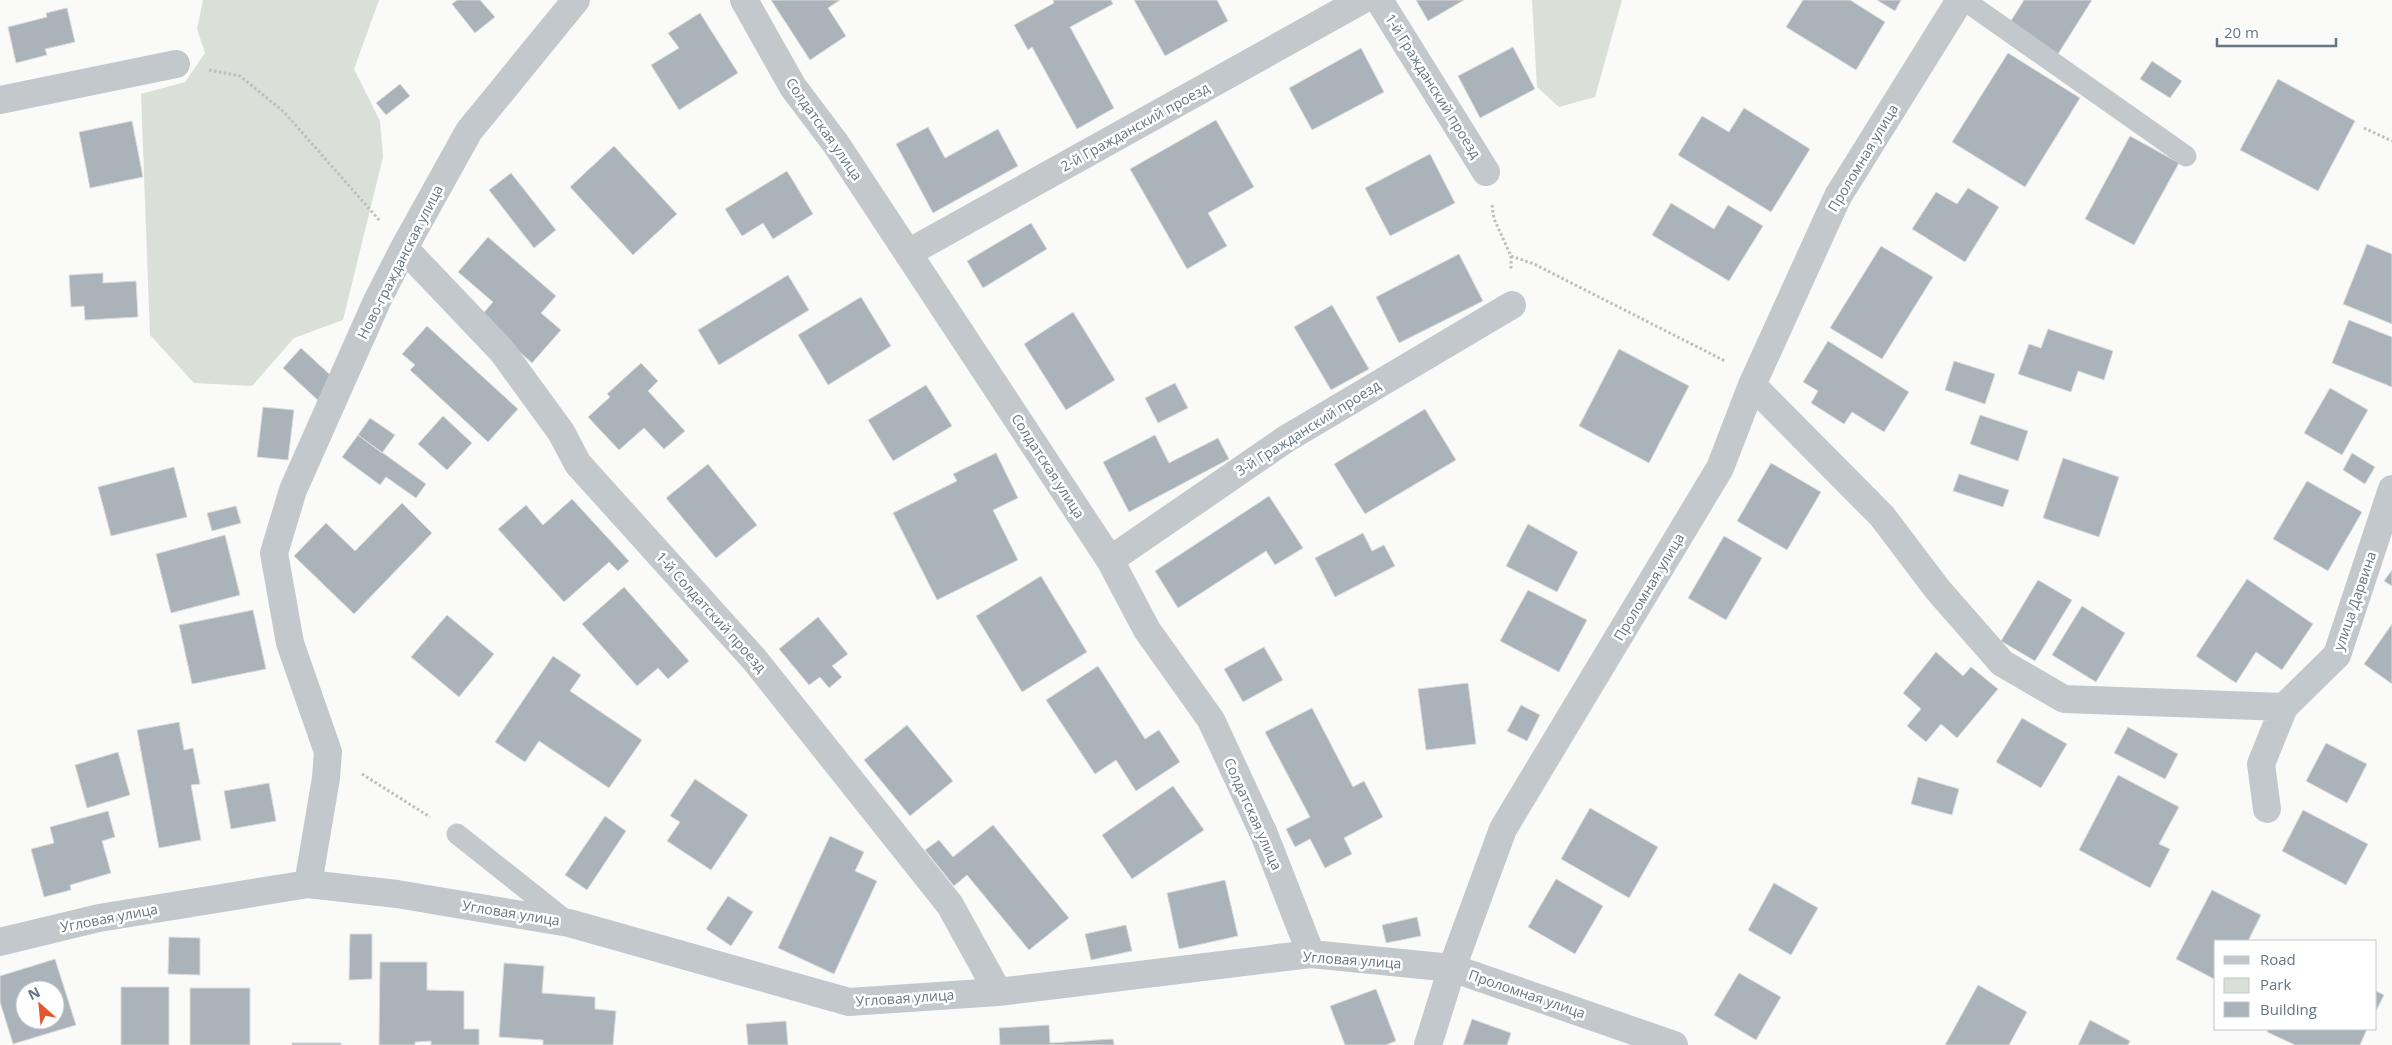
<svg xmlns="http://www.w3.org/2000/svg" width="2392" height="1045" font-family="'Open Sans',sans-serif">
	<rect width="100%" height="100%" fill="#fafaf8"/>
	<path fill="#dadfd7" d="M203,0h176l-25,69 26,52 3,36 -40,163 -49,18 -42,48 -58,-3 -44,-48 -9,-241 44,-12 20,-29 -8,-24z
		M1532,0h90l-27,97 -36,10 -22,-20z"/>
	<path fill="#aab3b9" stroke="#dcdcda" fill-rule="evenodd" d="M457,0h23l15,17 -20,16 -23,-29z
		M771,0h69l-12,8 18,28 -36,24z
		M1053,0h58l2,4 -43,23 44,81 -37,21 -45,-82 -4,3 -14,-25 40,-22z
		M1134,0h83l11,21 -63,35z
		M1416,0h48l-36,21z
		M1803,0h47l35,22 -29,48 -70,-43z
		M1877,0h24l-6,11z
		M2024,0h68l-34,54 -49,-30z
		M67,8l8,34 -30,7 2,6 -31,8 -8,-36 39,-10 -1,-4z
		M700,13l38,60 -59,37 -28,-45 28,-17 -11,-15z
		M1513,47l22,42 -55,29 -22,-42z
		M1361,48l23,44 -72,38 -23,-42z
		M2008,53l72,45 -55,89 -73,-45z
		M2152,61l30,20 -12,17 -30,-19z
		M2278,79l77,42 -37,70 -78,-41z
		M400,84l10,12 -24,19 -10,-12z
		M1744,108l66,41 -39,63 -93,-57 24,-39 27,16z
		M1216,120l38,67 -46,26 19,33 -40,23 -57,-100z
		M132,121l11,56 -53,11 -11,-56z
		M928,127l17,31 53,-29 20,37 -85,47 -37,-69z
		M2130,136l49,27 -45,82 -49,-26z
		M614,146l63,68 -44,41 -63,-68z
		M1430,154l25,49 -65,33 -25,-48z
		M787,171l26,43 -40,25 -10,-16 -21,13 -17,-27z
		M511,173l45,57 -22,18 -45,-58z
		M1968,188l31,19 -34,55 -53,-33 24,-37 21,12z
		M1671,203l43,26 14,-24 35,21 -34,55 -77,-46z
		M1031,223l16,26 -64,39 -16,-27z
		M488,237l68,59 -15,17 20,17 -29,33 -52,-46 13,-15 -35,-30z
		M2367,244l25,10v70l-49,-20z
		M1881,246l52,31 -51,82 -52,-31z
		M1459,254l24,47 -84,42 -23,-46z
		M103,273v10l33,-2 2,36 -53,3 -1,-14 -13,1 -2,-32z
		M788,275l21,35 -90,55 -21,-35z
		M861,297l30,49 -63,39 -30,-50z
		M1332,305l37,64 -38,21 -37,-63z
		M1073,312l42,68 -49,30 -42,-66z
		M2349,320l43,17v50l-60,-24z
		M427,326l91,83 -30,33 -78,-72 5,-5 -13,-11z
		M2048,329l65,22 -9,29 -26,-9 -7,21 -53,-18 11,-30 12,4z
		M1828,341l81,51 -25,40 -32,-20 -8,12 -33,-21 7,-12 -15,-9z
		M301,348l38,35 -18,20 -38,-35z
		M1619,349l70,37 -40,77 -70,-37z
		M1954,361l41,13 -10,30 -40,-14z
		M641,363l17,18 -10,10 37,40 -21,18 -20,-21 -25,22 -31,-33 22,-20 -3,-3z
		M1175,383l13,25 -30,15 -13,-25z
		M926,385l26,41 -59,35 -25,-41z
		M2330,388l38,22 -26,45 -38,-22z
		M263,407l31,3 -6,50 -31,-3z
		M1425,409l31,51 -91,54 -31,-50z
		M1980,415l48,16 -10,30 -48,-17z
		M443,416l29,27 -25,27 -29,-26z
		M370,418l25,17 -13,18 -24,-18z
		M358,435l68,49 -10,14 -30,-21 -6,8 -38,-28z
		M1155,435l14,28 49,-25 11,21 -100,53 -26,-50z
		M996,453l22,45 -25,12 25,50 -81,40 -44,-87 64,-32 -4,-7z
		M2352,453l23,14 -10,17 -22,-14z
		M2063,458l56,19 -20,60 -56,-19z
		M1771,463l50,29 -34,58 -50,-29z
		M708,464l49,61 -41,33 -50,-60z
		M174,467l13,50 -76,19 -13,-49z
		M1959,474l50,16 -6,17 -50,-16z
		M2307,481l55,31 -34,59 -55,-32z
		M1269,496l34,52 -28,17 -9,-14 -88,57 -23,-37z
		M572,499l57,62 -11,10 -9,-9 -45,40 -66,-73 28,-24 17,20z
		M402,503l30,30 -78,81 -60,-58 32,-33 29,28z
		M236,506l5,17 -29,8 -5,-18z
		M1528,524l50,28 -21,40 -51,-26z
		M1363,533l9,18 12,-6 11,21 -60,31 -20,-39z
		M225,535l15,60 -69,18 -15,-59z
		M1724,536l38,22 -36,62 -38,-22z
		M2392,570v16l-8,-5z
		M1041,576l46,76 -65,40 -46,-76z
		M2247,579l66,45 -31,46 -26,-18 -20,31 -40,-27z
		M2038,580l34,20 -37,61 -34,-20z
		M624,587l65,74 -21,18 -10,-11 -21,18 -55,-62z
		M1528,590l59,30 -28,52 -59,-31z
		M2082,606l43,27 -29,49 -44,-27z
		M253,610l13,59 -74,15 -13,-59z
		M447,615l47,39 -35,43 -48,-40z
		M818,617l30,37 -16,12 10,11 -13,11 -9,-11 -11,8 -30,-36z
		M2392,624v60l-28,-20z
		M1264,647l19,33 -40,22 -19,-33z
		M1936,652l27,24 8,-9 27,22 -41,49 -16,-14 -15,18 -19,-16 14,-17 -18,-16z
		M553,656l28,19 -11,16 72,49 -33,48 -70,-47 -14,21 -30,-20z
		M1098,666l47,73 14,-9 21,32 -44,29 -20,-31 -21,14 -49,-74z
		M1468,683l8,61 -50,6 -8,-61z
		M1521,705l19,10 -13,26 -20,-10z
		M1312,708l41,79 11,-6 19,36 -39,21 8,16 -27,14 -15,-29 -15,8 -9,-18 24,-12 -45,-85z
		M2022,718l45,26 -26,44 -45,-26z
		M179,722l5,28 9,-2 7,36 -9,1 10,55 -42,8 -22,-118z
		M907,725l46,56 -43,35 -46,-56z
		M2128,727l50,27 -13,25 -51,-26z
		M2326,743l41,21 -20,39 -41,-22z
		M118,752l12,43 -43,13 -12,-43z
		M2118,775l61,32 -20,37 11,5 -20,39 -71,-38z
		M1918,777l41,12 -7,26 -41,-11z
		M695,779l53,36 -37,55 -44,-29 13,-19 -10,-6z
		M269,783l7,38 -45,8 -7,-38z
		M1173,786l31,44 -72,49 -30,-44z
		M1590,808l68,39 -29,51 -68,-39z
		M2303,810l65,34 -22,41 -64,-34z
		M108,811l7,26 -13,4 9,32 -41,12 1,5 -27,7 -13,-48 23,-6 -4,-16z
		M605,816l21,15 -39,59 -22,-15z
		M993,825l76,93 -40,32 -62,-75 -13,11 -29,-36 14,-10 14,17z
		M830,836l34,16 -9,19 22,10 -43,93 -56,-26z
		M1556,879l47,27 -28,48 -47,-27z
		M1225,880l13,56 -59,13 -12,-56z
		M1774,883l44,25 -27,47 -43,-25z
		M2212,890l49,25 -13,26h-32v39l-40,-21z
		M728,896l25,16 -22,34 -25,-17z
		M1417,917l4,19 -35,7 -4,-18z
		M1126,925l6,26 -41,9 -6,-26z
		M350,934h22v45l-23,1z
		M169,937l31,1v37l-32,-1z
		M55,959l21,66 -63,19 -13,-42v-26zM25,990h30v30h-30z
		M380,962h47v28l37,1v38h15v16h-48v-4l-16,1v3h-36z
		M504,963l40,3 -2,27 53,4v12l21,2 -3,34h-70v-5l-44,-3z
		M1739,973l42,24 -25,43 -42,-25z
		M1978,985l49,27 -18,33h-64z
		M121,987h48v58h-48z
		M190,988h60v57h-60z
		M1376,989l20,52 -10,4h-41l-15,-39z
		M2376,991l8,4 -8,16z
		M1472,1019l39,14 -4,12h-44z
		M2090,1020l40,21 -2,4h-50z
		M786,1021l2,24h-40l-2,-21z
		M1049,1025l1,18 63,-4 1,6h-114l-1,-17z
		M2268,1029h99l-7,16h-65l-28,-13z
		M292,1043h49v2h-49z"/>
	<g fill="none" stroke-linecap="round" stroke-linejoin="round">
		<path stroke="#bbbfc2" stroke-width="3" stroke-dasharray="2.5 2.5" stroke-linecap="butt" d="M209,70l31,6 44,36 96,109
			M2364,128l28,13
			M1492,205l2,14 17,37 23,8 191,97
			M1511,256v15
			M362,774l68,43"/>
		<path stroke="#c3c8cc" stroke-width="21" d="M1964,0l222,156
			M457,834l112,89"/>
		<path stroke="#c3c8cc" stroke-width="28" d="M744,0l49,87 43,57 274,416 37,70 64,90 53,114 47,120
			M1379,0l107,172
			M0,100l176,-36
			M404,248l98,103 59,81 17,32 176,195 196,246 48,87
			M908,253l454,-253
			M1752,385l130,131 56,74 64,73 62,36 220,8
			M1110,560l176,-121 226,-134
			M2267,809l-6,-45 23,-57 53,-52 55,-166
			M308,884l18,-106 2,-26 -38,-109 -16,-90 19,-63 84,-189 27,-53 65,-117 107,-131
			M0,942l99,-24 209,-34 89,10 172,29 280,79 149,-10 313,-38 141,14 222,77
			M1428,1045l24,-77 51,-139 217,-361 32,-83 86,-189 122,-196"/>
	</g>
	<g text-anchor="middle" stroke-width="5" stroke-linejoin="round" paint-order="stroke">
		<g font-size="14" fill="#657683" stroke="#fff">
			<text transform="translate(1433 86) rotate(58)" y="5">1-й Гражданский проезд</text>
			<text transform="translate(1135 127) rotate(-29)" y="5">2-й Гражданский проезд</text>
			<text transform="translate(824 129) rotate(55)" y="5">Солдатская улица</text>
			<text transform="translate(1863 158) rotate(-59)" y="5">Проломная улица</text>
			<text transform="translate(400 262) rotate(-63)" y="5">Ново-гражданская улица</text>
			<text transform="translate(1308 428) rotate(-32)" y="5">3-й Гражданский проезд</text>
			<text transform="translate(1048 466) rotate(57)" y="5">Солдатская улица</text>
			<text transform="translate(1649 587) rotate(-59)" y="5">Проломная улица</text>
			<text transform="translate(2355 601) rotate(-71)" y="5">улица Дарвина</text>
			<text transform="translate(711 612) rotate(48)" y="5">1-й Солдатский проезд</text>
			<text transform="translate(1253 814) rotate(66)" y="5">Солдатская улица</text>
			<text transform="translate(511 913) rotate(9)" y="5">Угловая улица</text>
			<text transform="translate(109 918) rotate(-11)" y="5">Угловая улица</text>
			<text transform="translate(1352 960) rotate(4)" y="5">Угловая улица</text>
			<text transform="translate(1527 994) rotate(19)" y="5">Проломная улица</text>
			<text transform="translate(905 998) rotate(-4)" y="5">Угловая улица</text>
		</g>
	</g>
	<rect x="2214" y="940" width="162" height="90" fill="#ffffff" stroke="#c1c8cd"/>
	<rect x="2224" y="956" width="25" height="8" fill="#c3c8cc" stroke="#c1c8cd"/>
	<text x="2260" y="965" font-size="15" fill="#657683">Road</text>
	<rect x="2224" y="978" width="25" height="15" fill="#dadfd7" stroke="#c1c8cd"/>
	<text x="2260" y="990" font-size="15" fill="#657683">Park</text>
	<rect x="2224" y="1002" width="25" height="15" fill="#aab3b9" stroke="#c1c8cd"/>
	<text x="2260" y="1015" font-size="15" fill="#657683">Building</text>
	<g transform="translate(40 1005) rotate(333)"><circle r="24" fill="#ffffff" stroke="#c1c8cd"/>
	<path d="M0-4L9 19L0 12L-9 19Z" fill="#e4572e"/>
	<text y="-8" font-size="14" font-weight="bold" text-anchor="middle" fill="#657683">N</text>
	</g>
	<path d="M2217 38v8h119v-8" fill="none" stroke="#657683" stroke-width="2.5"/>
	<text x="2224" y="38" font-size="15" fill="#657683" stroke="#ffffff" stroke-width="4" paint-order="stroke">20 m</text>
</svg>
